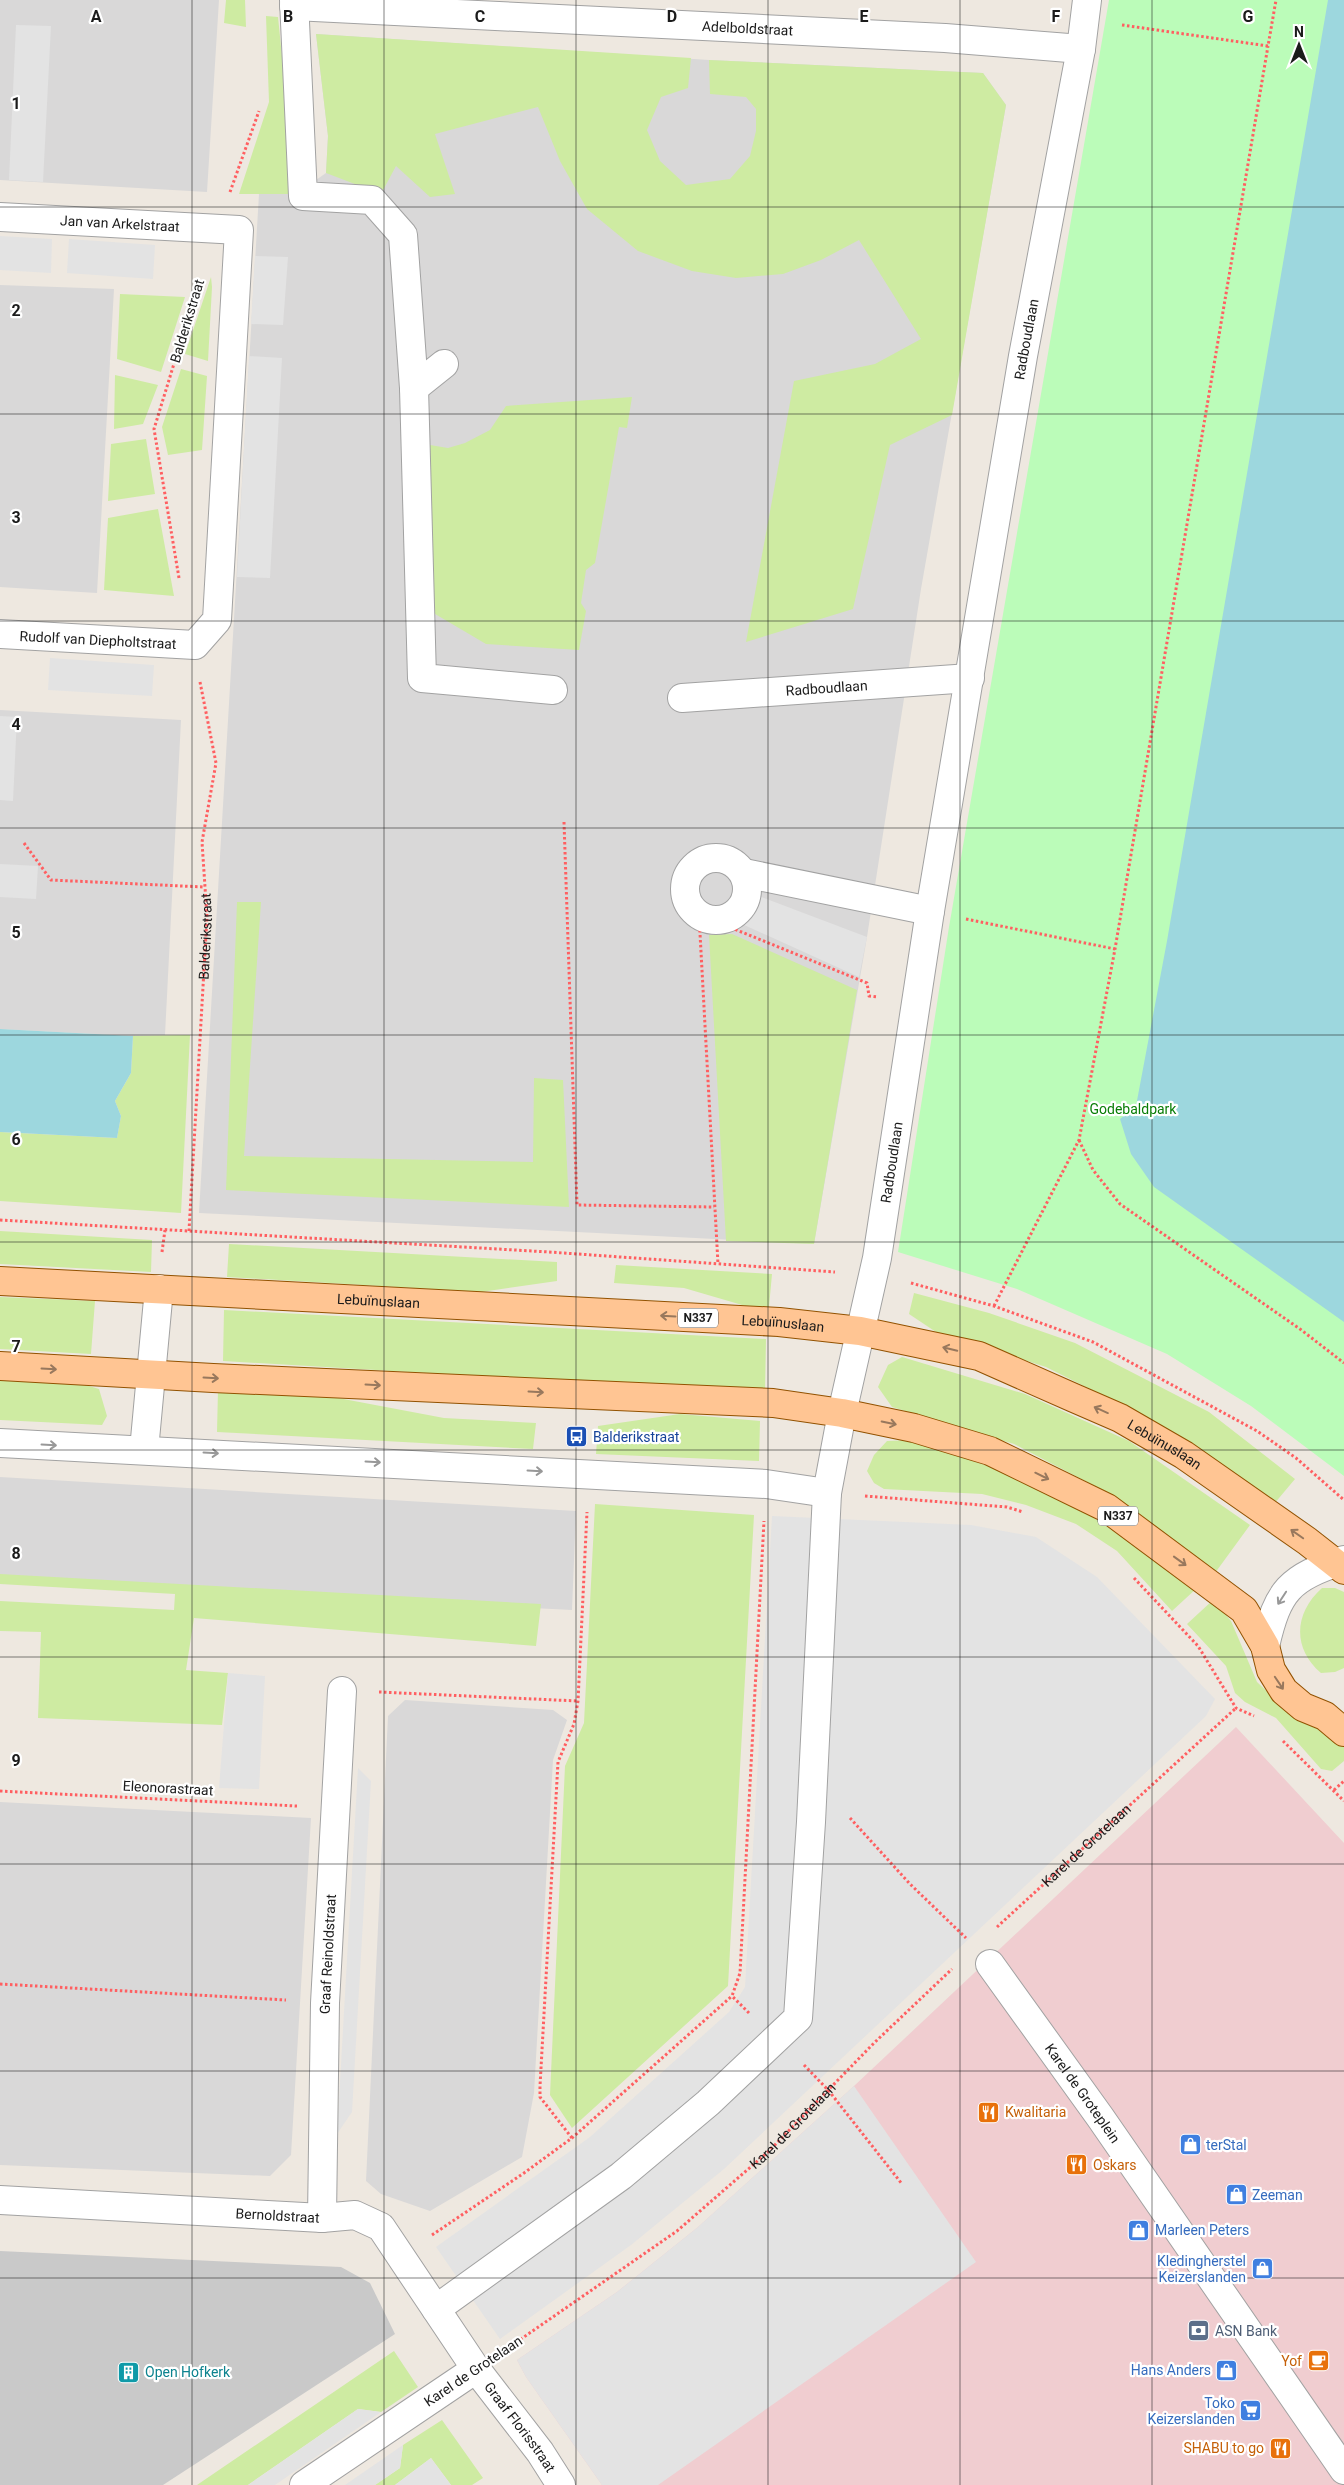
<svg xmlns="http://www.w3.org/2000/svg" width="1344" height="2485" font-family="Roboto,sans-serif">
	<rect width="100%" height="100%" fill="#eee8e0"/>
	<path fill="#d9d8d8" d="M0,0h219l-12,192 -207,-12z
		M316,34l393,26 274,13 23,32 -85,484 -54,348 -53,307 -615,-31 60,-1019h37l30,-21 2,-37z
		M0,285l114,4 -17,304 -97,-6z
		M0,710l181,10 -16,315 -32,1 -133,-7z
		M0,1477l576,34 -4,99 -572,-30z
		M405,1700l148,10 14,10 -14,40 -19,333 -12,64 -92,54 -49,-17 -15,-13 22,-465z
		M0,1802l311,16 -20,337 -21,21 -270,-11z"/>
	<path fill="#f0cdd0" d="M1236,1727l108,116v642h-742l-76,-108 -9,-17 100,-68 81,-65 156,-141z"/>
	<path fill="#c9c9c9" d="M0,2251l341,16 29,16 25,51 -232,151h-163z"/>
	<path fill="#ceeba2" d="M226,0h19l1,27 -22,-4z
		M266,16l12,1 18,177h-57l30,-92z
		M316,34l375,24 -3,30 -27,9 -14,33 13,31 26,24 44,-6 20,-23 6,-25v-22l-10,-12 -36,-3 -1,-34 274,13 23,32 -54,310 -62,30 -37,164 -107,33 48,-261 81,-17 46,-25 -62,-99 -38,20 -38,14 -47,4 -44,-7 -54,-20 -51,-42 -27,-48 -22,-54 -103,27 20,60 -25,3 -34,-31 -15,28 -55,-21 2,-37z
		M211,277l1,10 -4,74 -23,-7z
		M120,294l65,3 -24,75 -44,-13z
		M181,369l26,7 -5,74 -34,5 -6,-28z
		M115,375l43,10 -15,39 -29,5z
		M632,397l-5,31 -8,-1 -24,136 -9,7 -5,33 5,8 -7,39 -93,-6 -56,-33 -6,-167 24,4 17,-5 25,-13 16,-24z
		M146,439l9,55 -47,7 3,-57z
		M158,509l16,87 -70,-6 4,-72z
		M237,902h24l-17,254 289,6 1,-84 29,2 6,127 -343,-17z
		M732,934l125,56 -43,254 -88,-3 -17,-306z
		M190,1035l-9,178 -181,-12v-69l117,6 4,-22 -6,-15 16,-28 2,-37z
		M0,1231l152,9 -1,32 -151,-8z
		M229,1244l328,18v19l-76,11 -254,-15z
		M616,1265l156,9 -3,33h-20l-65,-19 -70,-5z
		M914,1293l75,20 86,30 134,69 86,67 -21,25 -144,-95 -84,-42 -110,-35 -27,-18z
		M0,1297l95,4 -4,53 -91,-5z
		M224,1310l542,29 -1,54 -542,-32z
		M902,1357l123,37 104,47 121,84 -35,48 -103,-78 -98,-51 -122,-37 -14,-20 10,-22z
		M0,1378l76,4 23,7 8,27 -5,9 -102,-5z
		M218,1390l99,4 127,24 92,5 -3,26 -316,-17z
		M680,1414l80,7 -1,40 -163,-7 2,-28z
		M912,1440l99,34 55,25 131,89 -25,23 -55,-60 -41,-27 -50,-19 -44,-11 -98,-5 -10,-6 -7,-12 7,-16 13,-14z
		M595,1504l159,11 -26,471 -156,142 -22,-33 15,-329 19,-43z
		M0,1574l541,30 -5,42 -342,-28 -8,52 42,3 -6,52 -184,-7 3,-86 -41,-1v-30l174,9 1,-16 -175,-10z
		M1322,1588h13l9,4v76l-9,4 -14,1c-29,-25 -27,-60 1,-85z
		M1213,1600l18,21 26,61 23,22 20,11 44,32v14l-12,10 -11,-2 -45,-51 -31,-16 -10,-9 -9,-27 -39,-42z
		M394,2351l24,36 -37,25 -23,-3 -110,76h-51z
		M442,2420l41,58 -11,7h-21l-20,-27 -36,27h-20l25,-17 3,-23z"/>
	<path fill="#bbfcb9" d="M1109,0h235v1476l-93,-70 -84,-52 -150,-65 -119,-37 51,-325z"/>
	<path fill="#e3e3e3" d="M16,25l35,1 -8,156 -34,-2z
		M0,236l52,3 -1,34 -51,-3z
		M69,239l86,6 -2,34 -86,-6z
		M255,256l33,1 -5,68 -32,-1z
		M249,356l33,2 -12,220 -33,-1z
		M50,658l104,7 -2,31 -104,-6z
		M0,716l17,1 -4,84 -13,-1z
		M0,864l38,2 -2,33 -36,-2z
		M759,896l108,41 -8,40 -117,-53z
		M772,1516l199,9 65,12 61,40 118,122 -9,17 -482,453 -93,76 -131,94 -64,-92 154,-110 139,-125 16,-25z
		M228,1673l37,3 -6,113 -40,-1z
		M358,1768l13,13 -19,331 -15,22z
		M854,2086l122,176 -318,223h-56l-76,-108 -9,-17 100,-68 81,-65z
		M358,2409l23,3 -106,73h-27z
		M403,2445l-3,23 -25,17h-30z
		M431,2458l20,27h-56z"/>
	<path fill="#9dd7de" d="M1328,0h16v1322l-190,-135 -23,-33 -11,-35 16,-13 31,-165z
		M0,1029l133,7 -2,37 -16,28 6,15 -4,22 -117,-6z"/>
	<g fill="none" stroke-linecap="round" stroke-linejoin="round">
		<defs>
			<g id="street">
				<path d="M294,0l9,196 69,4 31,35 11,153 8,290 131,12"/>
				<path id="s4" d="M294,6l651,32 136,11"/>
				<path id="s5" d="M0,217l239,13 -22,390 -22,25 -195,-11"/>
				<path d="M414,388l30,-24"/>
				<path id="s6" d="M682,698l288,-20"/>
				<circle cx="716" cy="889" r="31"/>
				<path d="M744,873l186,38"/>
				<path d="M0,1443l766,41 61,9"/>
				<path d="M144,1450l15,-161"/>
				<path d="M1265,1646c13,-56 24,-68 79,-86"/>
				<path id="s7" d="M990,1964l110,153 244,353"/>
				<path id="s8" d="M0,2200l322,18 33,-3 26,12 95,142 64,83 21,33"/>
				<path id="s9" d="M322,2218l3,-215 17,-312"/>
				<path id="s10" d="M436,2309l185,-133 87,-73 90,-85 13,-196 16,-329 15,-80 35,-155 53,-347 93,-555 58,-307 6,-49"/>
				<path d="M304,2485l172,-116"/>
			</g>
			<g id="primary">
				<path id="s11" d="M0,1281l779,41 81,9 119,25 95,42 46,20 64,37 123,86 37,29"/>
				<path d="M0,1366l213,12 560,25 69,10 72,15 76,23 117,57 137,102 21,36 6,24 13,21 19,16 22,9 19,16"/>
			</g>
		</defs>
		<use href="#street" stroke="#a2a2a2" stroke-width="30"/>
		<use href="#primary" stroke="#925200" stroke-width="30"/>
		<g stroke="#ff5f61" stroke-width="3" stroke-dasharray="2.5 2.5" stroke-linecap="butt">
			<path d="M1122,25l146,21 8,-46"/>
			<path d="M230,192l29,-81"/>
			<path d="M179,578l-25,-149 41,-134"/>
			<path d="M564,822l13,383 137,2"/>
			<path d="M24,843l27,37 153,7"/>
			<path d="M699,915l19,349"/>
			<path d="M966,919l149,30"/>
			<path d="M712,920l155,63 2,13 9,1"/>
			<path d="M1079,1140l14,30 27,34 180,125 44,34"/>
			<path d="M0,1220l549,32 286,20"/>
			<path id="s1" d="M189,1231l18,-314 -5,-75 14,-79 -16,-81"/>
			<path d="M162,1252l3,-22"/>
			<path d="M911,1283l83,23 99,36 164,89 39,27 48,42"/>
			<path d="M994,1306l85,-166 36,-191 153,-903"/>
			<path d="M865,1496l142,11 16,5"/>
			<path d="M1134,1578l64,68 38,62 18,8"/>
			<path d="M379,1692l199,9"/>
			<path d="M1283,1741l61,60"/>
			<path d="M1334,1790l10,-9"/>
			<path d="M0,1791l297,15"/>
			<path d="M850,1818l60,66 56,54"/>
			<path id="s2" d="M997,1927l239,-219"/>
			<path d="M0,1984l286,16"/>
			<path d="M749,2013l-17,-17 8,-23 24,-452"/>
			<path d="M804,2065l25,26 73,93"/>
			<path d="M572,2138l-32,-41v-11l18,-324 16,-38 4,-23 9,-189"/>
			<path d="M432,2235l92,-62 48,-35 160,-142"/>
			<path id="s3" d="M508,2348l169,-117 92,-80 105,-108 78,-74"/>
		</g>
		<use href="#street" stroke="#fff" stroke-width="28"/>
		<use href="#primary" stroke="#ffc593" stroke-width="28"/>
	</g>
	<defs><path id="oneway-shaft" d="M-6 0H5M1.5-3L5.5 0L1.5 3" fill="none" stroke-width="1.6" stroke-linecap="round" stroke-linejoin="round" transform="scale(1.25)"/></defs>
	<g stroke="#98785d">
		<use href="#oneway-shaft" transform="translate(668 1316) rotate(-177)"/>
		<use href="#oneway-shaft" transform="translate(950 1349) rotate(-166)"/>
		<use href="#oneway-shaft" transform="translate(49 1369) rotate(3)"/>
		<use href="#oneway-shaft" transform="translate(211 1378) rotate(3)"/>
		<use href="#oneway-shaft" transform="translate(373 1385) rotate(3)"/>
		<use href="#oneway-shaft" transform="translate(536 1392) rotate(3)"/>
		<use href="#oneway-shaft" transform="translate(1101 1410) rotate(-156)"/>
		<use href="#oneway-shaft" transform="translate(889 1423) rotate(12)"/>
		<use href="#oneway-shaft" transform="translate(1042 1476) rotate(26)"/>
		<use href="#oneway-shaft" transform="translate(1297 1534) rotate(-145)"/>
		<use href="#oneway-shaft" transform="translate(1180 1561) rotate(36)"/>
		<use href="#oneway-shaft" transform="translate(1279 1683) rotate(56)"/>
	</g>
	<g stroke="#989898">
		<use href="#oneway-shaft" transform="translate(49 1445) rotate(3)"/>
		<use href="#oneway-shaft" transform="translate(211 1453) rotate(3)"/>
		<use href="#oneway-shaft" transform="translate(373 1462) rotate(3)"/>
		<use href="#oneway-shaft" transform="translate(535 1471) rotate(3)"/>
		<use href="#oneway-shaft" transform="translate(1282 1598) rotate(123)"/>
	</g>
	<path fill="none" stroke="#1b1b1b" stroke-width="1" stroke-opacity="0.55" d="M192,0v2485M384,0v2485M576,0v2485M768,0v2485M960,0v2485M1152,0v2485M0,207h1344M0,414h1344M0,621h1344M0,828h1344M0,1035h1344M0,1242h1344M0,1450h1344M0,1657h1344M0,1864h1344M0,2071h1344M0,2278h1344"/>
	<defs>
		<symbol id="bus-square" viewBox="-11 -11 22 22"><rect x="-9" y="-9" width="18" height="18" rx="4" fill="#1a4fb4" stroke="#fff"/><path d="M-5-6H5V4H4V6H2V4H-2V6H-4V4H-5ZM-3.5-4V0h7V-4ZM-3.5 1.2v1.5H-2V1.2ZM2 1.2v1.5H3.5V1.2Z" fill="#fff"/></symbol>
		<symbol id="restaurant-square" viewBox="-11 -11 22 22"><rect x="-9" y="-9" width="18" height="18" rx="4" fill="#e8710a" stroke="#fff"/><path d="M-5-6h1v4h1v-4h1v4h1v-4h1v5L-1.5 .5V6h-2V.5L-5-1ZM5-6V6H3V1.5H1.5Q1.5-4 5-6Z" fill="#fff"/></symbol>
		<symbol id="shop-square" viewBox="-11 -11 22 22"><rect x="-9" y="-9" width="18" height="18" rx="4" fill="#3f7fe0" stroke="#fff"/><path d="M-5-2.5h2.3a2.7 3.5 0 0 1 5.4 0H5L5.5 6h-11ZM-1.5-2.5h3a1.5 2.3 0 0 0-3 0Z" fill="#fff"/></symbol>
		<symbol id="bank-square" viewBox="-11 -11 22 22"><rect x="-9" y="-9" width="18" height="18" rx="4" fill="#5c6f8a" stroke="#fff"/><path d="M-6-4H6V4H-6ZM0-2.3a2.3 2.3 0 1 0 0 4.6a2.3 2.3 0 1 0 0-4.6Z" fill="#fff"/></symbol>
		<symbol id="cafe-square" viewBox="-11 -11 22 22"><rect x="-9" y="-9" width="18" height="18" rx="4" fill="#e8710a" stroke="#fff"/><path d="M-5.5-4.5H6V0H3Q3 3.5 0 3.5H-2.5Q-5.5 3.5-5.5 0ZM3-3.2v2h1.7v-2ZM-6 4.5H4V6H-6Z" fill="#fff"/></symbol>
		<symbol id="building-square" viewBox="-11 -11 22 22"><rect x="-9" y="-9" width="18" height="18" rx="4" fill="#0f9aa8" stroke="#fff"/><path d="M-4-6H4V6H1V3H-1V6H-4ZM-2.5-4.3h1.7v1.8h-1.7ZM.8-4.3h1.7v1.8H.8ZM-2.5-1h1.7V.8h-1.7ZM.8-1h1.7V.8H.8Z" fill="#fff"/></symbol>
		<symbol id="supermarket-square" viewBox="-11 -11 22 22"><rect x="-9" y="-9" width="18" height="18" rx="4" fill="#3f7fe0" stroke="#fff"/><path d="M-6-5.5h2.5l.6 2H6L4.5 2H-2.5L-4.4-4H-6ZM-1.5 3.2a1.3 1.3 0 1 0 .1 0ZM3 3.2a1.3 1.3 0 1 0 .1 0Z" fill="#fff"/></symbol>
	</defs>
	<g fill-rule="evenodd">
		<use href="#bus-square" x="564" y="1424" width="25" height="25"/>
		<use href="#restaurant-square" x="976" y="2100" width="25" height="25"/>
		<use href="#shop-square" x="1178" y="2132" width="25" height="25"/>
		<use href="#restaurant-square" x="1064" y="2152" width="25" height="25"/>
		<use href="#shop-square" x="1224" y="2182" width="25" height="25"/>
		<use href="#shop-square" x="1126" y="2218" width="25" height="25"/>
		<use href="#shop-square" x="1250" y="2256" width="25" height="25"/>
		<use href="#bank-square" x="1186" y="2318" width="25" height="25"/>
		<use href="#cafe-square" x="1306" y="2348" width="25" height="25"/>
		<use href="#shop-square" x="1214" y="2358" width="25" height="25"/>
		<use href="#building-square" x="116" y="2360" width="25" height="25"/>
		<use href="#supermarket-square" x="1238" y="2398" width="25" height="25"/>
		<use href="#restaurant-square" x="1268" y="2436" width="25" height="25"/>
	</g>
	<g text-anchor="middle" stroke-width="4.5" stroke-linejoin="round" paint-order="stroke">
		<g fill="#fff" stroke="#5f5f5f" stroke-width="1">
			<rect x="678" y="1308.5" width="40" height="19" rx="4"/>
			<rect x="1098" y="1506.5" width="40" height="19" rx="4"/>
		</g>
		<g font-size="12" font-weight="bold" fill="#1b1b1b">
			<text x="698" y="1322">N337</text>
			<text x="1118" y="1520">N337</text>
		</g>
		<g font-size="14" fill="#1b1b1b" stroke="#fff">
			<text dy="5" stroke="none"><textPath href="#s4" startOffset="454">Adelboldstraat</textPath></text>
			<text dy="5" stroke="none"><textPath href="#s5" startOffset="120">Jan van Arkelstraat</textPath></text>
			<text transform="translate(187 321) rotate(-73)" y="5">Balderikstraat</text>
			<text dy="5" stroke="none"><textPath href="#s10" startOffset="2162">Radboudlaan</textPath></text>
			<text transform="translate(98 640) rotate(3)" y="5">Rudolf van Diepholtstraat</text>
			<text dy="5" stroke="none"><textPath href="#s6" startOffset="145">Radboudlaan</textPath></text>
			<text dy="5" stroke="none"><textPath href="#s1" startOffset="295">Balderikstraat</textPath></text>
			<text dy="5" stroke="none"><textPath href="#s10" startOffset="1328">Radboudlaan</textPath></text>
			<text dy="5" stroke="none"><textPath href="#s11" startOffset="379">Lebuïnuslaan</textPath></text>
			<text dy="5" stroke="none"><textPath href="#s11" startOffset="784">Lebuïnuslaan</textPath></text>
			<text dy="5" stroke="none"><textPath href="#s11" startOffset="1189">Lebuïnuslaan</textPath></text>
			<text transform="translate(168 1788) rotate(3)" y="5">Eleonorastraat</text>
			<text dy="5" stroke="none"><textPath href="#s2" startOffset="121">Karel de Grotelaan</textPath></text>
			<text dy="5" stroke="none"><textPath href="#s9" startOffset="264">Graaf Reinoldstraat</textPath></text>
			<text dy="5" stroke="none"><textPath href="#s7" startOffset="159">Karel de Groteplein</textPath></text>
			<text dy="5" stroke="none"><textPath href="#s3" startOffset="362">Karel de Grotelaan</textPath></text>
			<text dy="5" stroke="none"><textPath href="#s8" startOffset="278">Bernoldstraat</textPath></text>
			<text transform="translate(473 2371) rotate(-34)" y="5">Karel de Grotelaan</text>
			<text dy="5" stroke="none"><textPath href="#s8" startOffset="628">Graaf Florisstraat</textPath></text>
		</g>
		<g font-size="14" fill="#097d06" stroke="#fff">
			<text x="1133" y="1114">Godebaldpark</text>
		</g>
		<g font-size="14" fill="#164399" stroke="#fff" text-anchor="start">
			<text x="593" y="1442">Balderikstraat</text>
		</g>
		<g font-size="14" fill="#c56008" stroke="#fff" text-anchor="start">
			<text x="1005" y="2117">Kwalitaria</text>
			<text x="1093" y="2170">Oskars</text>
			<text x="1302" y="2366" text-anchor="end">Yof</text>
			<text x="1264" y="2453" text-anchor="end">SHABU to go</text>
		</g>
		<g font-size="14" fill="#366cbe" stroke="#fff" text-anchor="start">
			<text x="1206" y="2150">terStal</text>
			<text x="1252" y="2200">Zeeman</text>
			<text x="1155" y="2235">Marleen Peters</text>
			<text x="1246" y="2266" text-anchor="end">Kledingherstel<tspan x="1246" dy="16">Keizerslanden</tspan></text>
			<text x="1211" y="2375" text-anchor="end">Hans Anders</text>
			<text x="1235" y="2408" text-anchor="end">Toko<tspan x="1235" dy="16">Keizerslanden</tspan></text>
		</g>
		<g font-size="14" fill="#4e5e75" stroke="#fff" text-anchor="start">
			<text x="1215" y="2336">ASN Bank</text>
		</g>
		<g font-size="14" fill="#0d838f" stroke="#fff" text-anchor="start">
			<text x="145" y="2377">Open Hofkerk</text>
		</g>
	</g>
	<g font-size="16" text-anchor="middle" font-weight="bold" fill="#1b1b1b" stroke="#fff" stroke-width="4.5" stroke-linejoin="round" paint-order="stroke">
		<text x="96" y="22">A</text>
		<text x="288" y="22">B</text>
		<text x="480" y="22">C</text>
		<text x="672" y="22">D</text>
		<text x="864" y="22">E</text>
		<text x="1056" y="22">F</text>
		<text x="1248" y="22">G</text>
		<text x="16" y="109">1</text>
		<text x="16" y="316">2</text>
		<text x="16" y="523">3</text>
		<text x="16" y="730">4</text>
		<text x="16" y="938">5</text>
		<text x="16" y="1145">6</text>
		<text x="16" y="1352">7</text>
		<text x="16" y="1559">8</text>
		<text x="16" y="1766">9</text>
	</g>
	<g transform="translate(1299 45)" stroke="#ffffff" stroke-width="4" paint-order="stroke">
	<path d="M0-4L9 19L0 12L-9 19Z" fill="#1b1b1b"/>
	<text y="-8" font-size="14" font-weight="bold" text-anchor="middle" fill="#1b1b1b">N</text>
	</g>
</svg>
